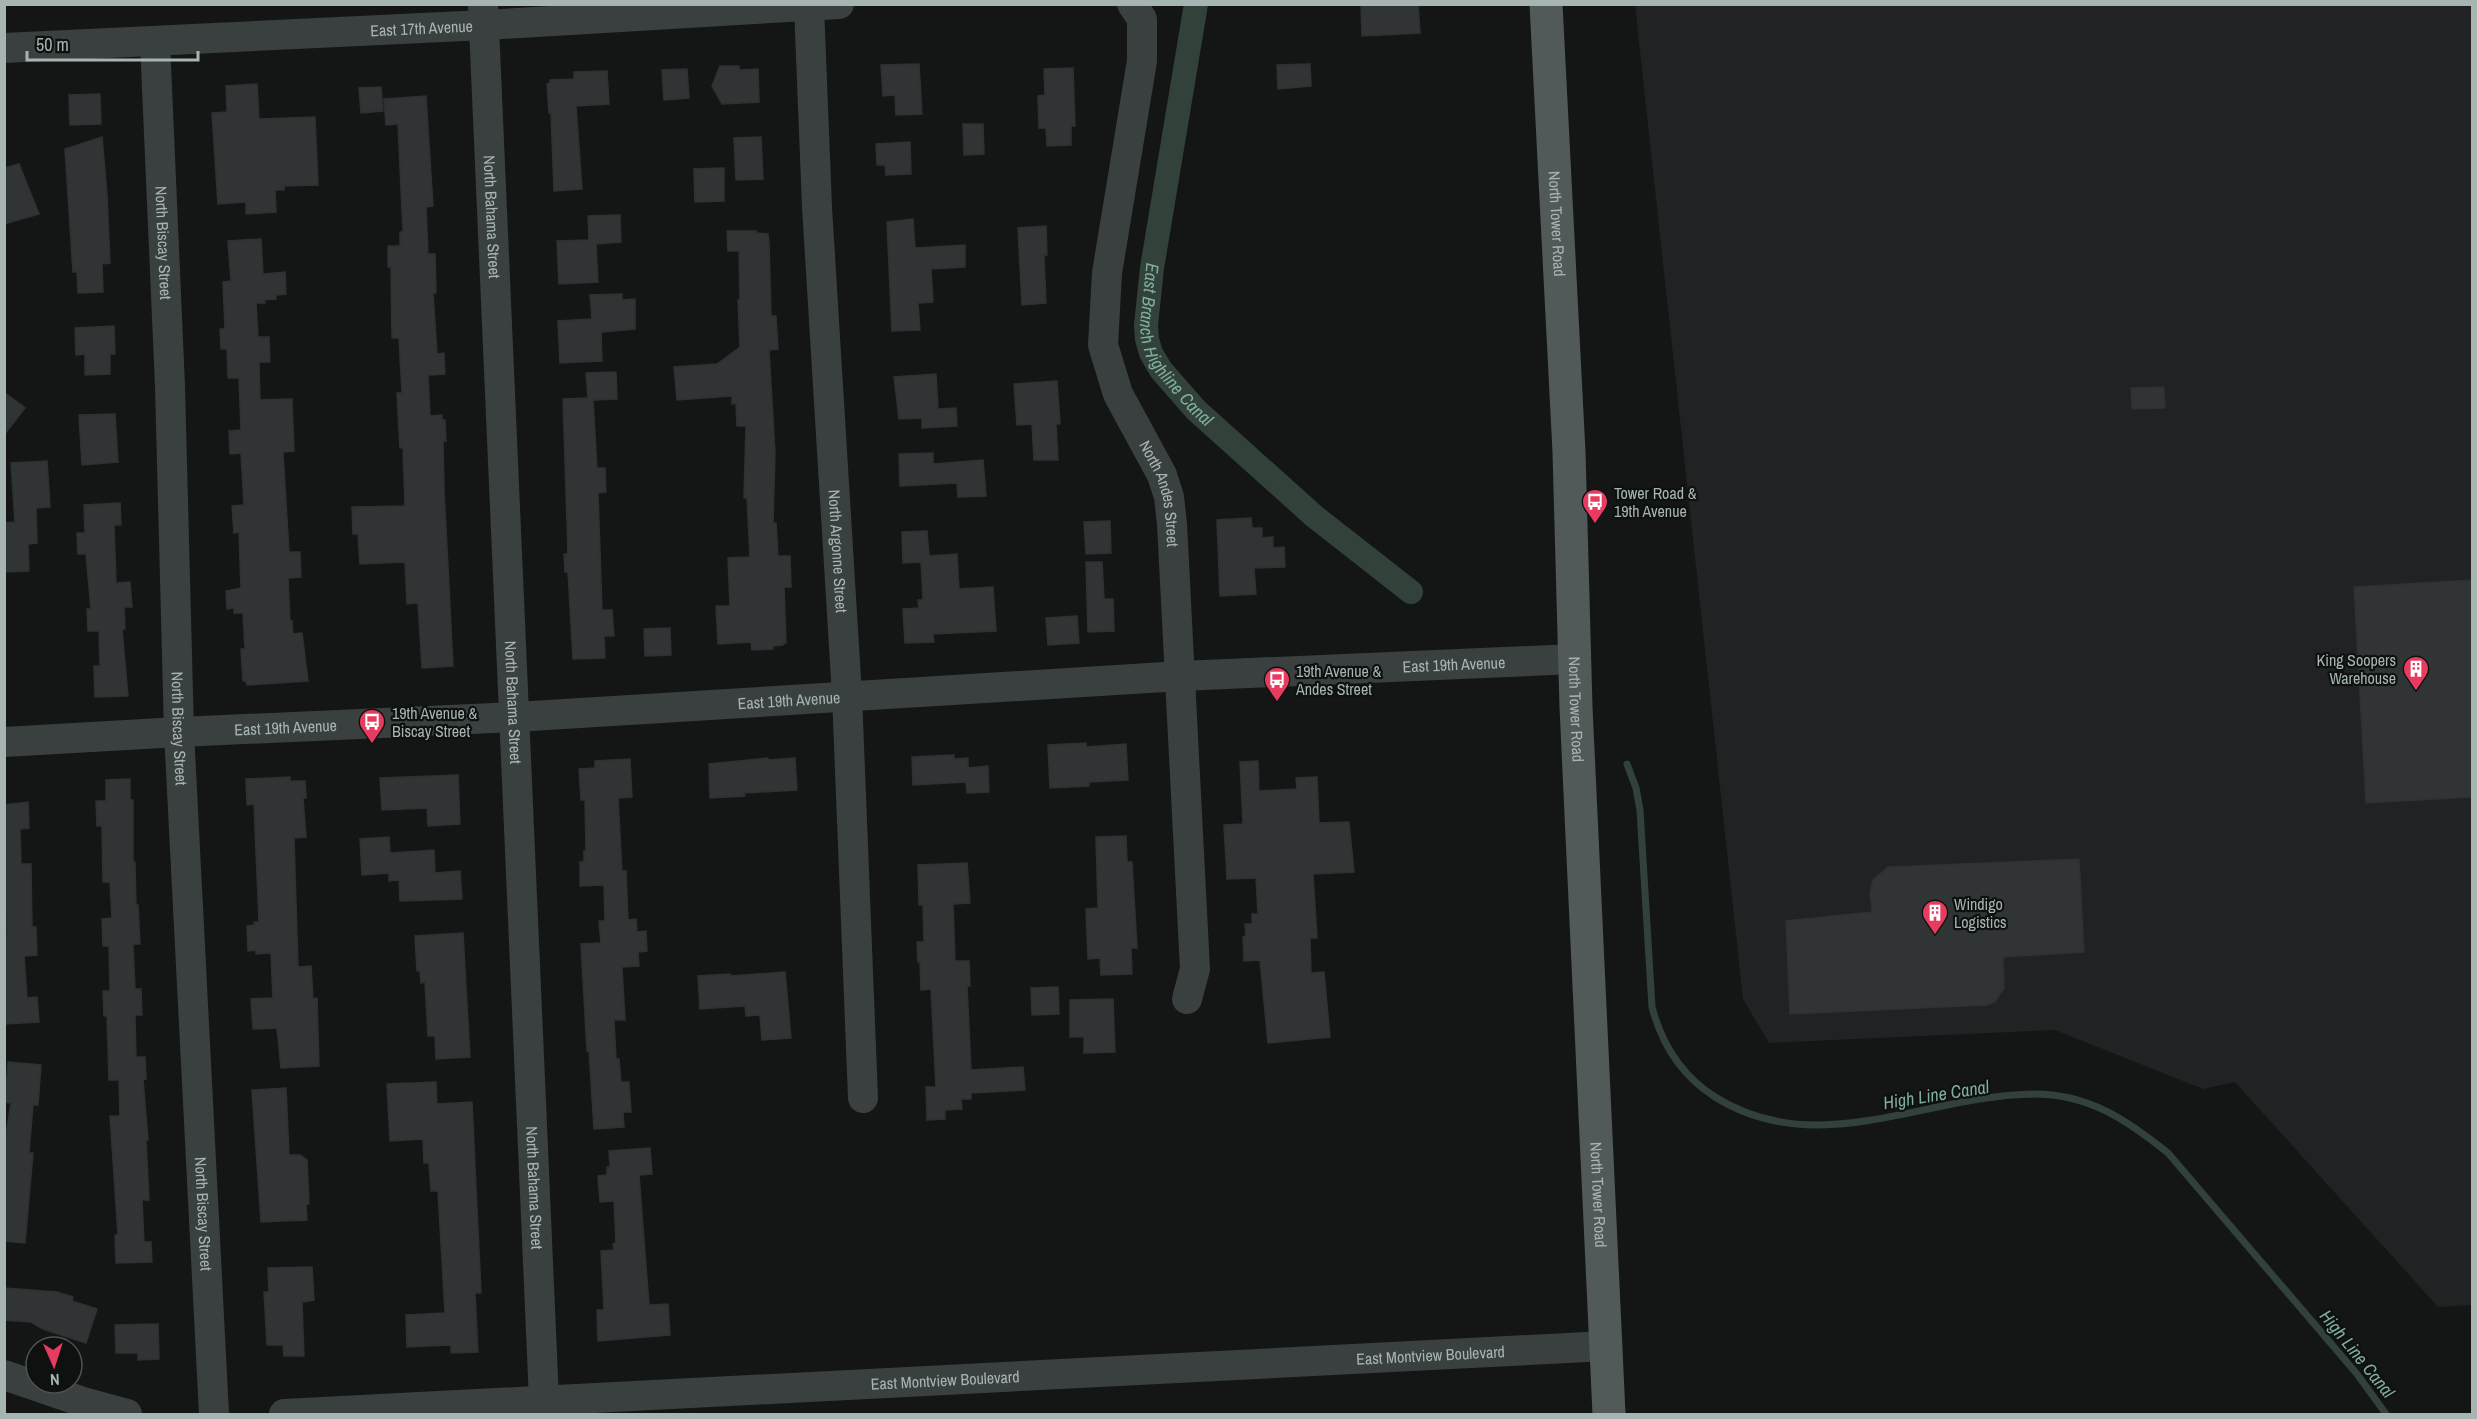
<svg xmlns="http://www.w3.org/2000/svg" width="2477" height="1419" font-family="'Archivo Narrow',sans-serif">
	<rect width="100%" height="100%" fill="#141616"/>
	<path fill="#202223" d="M1635,5h837v1300l-34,2 -203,-225 -32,7 -148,-59 -286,13 -26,-44z"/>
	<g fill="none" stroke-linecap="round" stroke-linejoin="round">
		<path stroke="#32423b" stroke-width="7" d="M1627,764l9,24 4,22 12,197c10,38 30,69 63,90 102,64 211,-2 319,-3 55,0 93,26 134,59l189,221 29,40"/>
		<path stroke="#32423b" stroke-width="24" id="s1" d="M1196,4l-44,264 -6,57 1,14 4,14 10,17 35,40 118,106 97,76"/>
	</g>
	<path fill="#313435" stroke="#2e3132" stroke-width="1.5" d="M1361,4h57l2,29 -58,3z
		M919,64l3,50 -26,1 -1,-20 -12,1 -2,-31z
		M1310,64l1,22 -33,3 -1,-24z
		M720,66h19v4l19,-1 1,33 -37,2 -10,-18z
		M1073,68l2,58h-4v19l-24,1 -1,-18h-7l-1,-32 7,-1 -1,-26z
		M687,69l2,29 -25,2 -2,-30z
		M607,71l2,33 -33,2 6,83 -28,2 -3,-78h-2l-2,-29 3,-1v-3l24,-1v-7z
		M257,84l2,35 56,-2 3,68 -34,1v4h-9l1,22 -30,2v-12l-28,2 -6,-91 15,-1 -1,-26z
		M381,87l2,24 -22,2 -2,-25z
		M100,94l1,30 -31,1 -1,-30z
		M426,96l7,110 -7,1 2,47h7l1,39h-3l4,61 7,-1 1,21 -17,1 2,41 12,-1v5h3l1,21h-3l1,48 9,177 -31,2 -4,-65 -11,1 -2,-42 -45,2 -2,-30h-5l-1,-27 53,-1 -2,-58h-3l-1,-17 -2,-38h5l-3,-55h-7l-1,-71h-3v-21h12v-14h3l-5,-108 -12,1 -2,-26z
		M963,124h20l1,30 -20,1z
		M102,137l5,58 3,68 -8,1 1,28 -25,1 -1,-21h-4l-8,-123z
		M761,137l2,42 -27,1 -2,-42z
		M910,142l1,32 -25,1 -1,-10h-8l-1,-21z
		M19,164l20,50 -35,10v-56z
		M724,168v33l-29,1 -1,-33z
		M620,215l1,27 -25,2 2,38 -39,2 -2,-43 32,-1 -1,-24z
		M913,219l2,29 50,-3v22l-34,2 2,33 -15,1 2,27 -28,1 -5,-109z
		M1046,226l1,29h-3l2,48 -24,2 -4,-77z
		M727,231h29v2l12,1 1,9 2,73h5l2,33 -9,1 6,103 -2,70h3l2,33h12l1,31h-7l2,56h-3v2l-10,1v3l-21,1 -1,-8 -33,2 -2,-38h14l-2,-48 22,-1 -3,-59h-3l2,-72h-9l-1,-23 -4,1v-8l-55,4 -3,-33 43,-3 23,-17 -2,-47h2l-1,-49h-11z
		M261,239l2,35 22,-2 1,22 -10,1v4l-12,1 1,3h-9l2,34h11l1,25h-11l1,38 32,-1 2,52 -11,1 6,100h11l1,25 -13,1 2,43h2l1,13 9,-1 6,48 -61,4 -1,-4h-3l-2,-32h4l-2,-36h-9v-5l-7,1 -1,-18 15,-3 -2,-56 -5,1 -2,-27 12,-1 -3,-52 -11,1 -1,-23 12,-1 -2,-52h-11l-1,-29h-6l-1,-20h5l-2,-47 8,-1 -3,-40z
		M622,294v6l13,-1v30l-34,3 1,29 -42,2 -2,-42 34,-2 -2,-24z
		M114,326l1,28h-5v20l-25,1v-21l-9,1 -1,-27z
		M616,372l1,27 -24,1 4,68h8l1,24 -8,1 4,117h10l2,26h-10l1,22 -32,1 -5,-87h-3l-1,-18h4l-5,-155 25,-1 -2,-25z
		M936,374l2,35 18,-1 1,18 -35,2v-10l-23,1 -5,-42z
		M1057,381l3,43h-4l2,36h-24l-2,-36 -15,1 -3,-41z
		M2164,387l1,21 -33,1 -1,-21z
		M4,392l21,16 -21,27z
		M115,414l3,48 -36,3 -3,-50z
		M933,453v11l50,-4 3,36 -28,1 -1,-14 -57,3 -1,-32z
		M47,461l3,46 -14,1 1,35 -9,1 1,27 -25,1v-49l11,-1 -4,-59z
		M120,503l1,22h-7l2,58 14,-1 2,25h-8l1,22h-3l6,67 -33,1 -1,-31h6l-1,-35h-11l-1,-22h4l-5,-55h-8l-1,-21h8l-1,-28z
		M1251,518l1,10h10v10l11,-1v11l11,-1 1,20 -31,1 2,26 -36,2 -3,-76z
		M1110,521l1,32 -25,1 -2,-32z
		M927,531l2,25 28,-2 2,35 34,-2 3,44 -63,3 1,8 -29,1 -2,-34 16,-1 -1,-8h5l-2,-38 -18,1 -1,-31z
		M1086,562h16l2,37h9l1,32 -26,1z
		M2472,580v217l-106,6 -12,-216z
		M1077,616l2,27 -31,2 -2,-27z
		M670,628l1,27 -26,1 -1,-27z
		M1086,743v4l40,-3 2,36 -39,2v4l-39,2 -2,-43z
		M954,755v4l14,-1v10l20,-2 1,26 -22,1 -1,-11 -53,3 -1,-28z
		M768,758v2l27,-2 2,32 -53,3 1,3 -35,2 -1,-34z
		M630,759l2,38 -14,1 4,73h4l2,49 8,-1 1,13 9,-1 1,20 -9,1 1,14 -17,1 3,53h-11l2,39h3l2,23h8l2,30h-8l1,15 -30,2 -5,-79 -2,1 -6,-107 20,-1 -2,-22h6l-1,-36 -24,1v-24h4v-11h2l-1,-51h-4l-2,-31 16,-1v-7z
		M1258,761l1,30 38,-2 -1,-11 21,-1 2,46 30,-1 5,50 -41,2 4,64h-7l1,35 13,-1 6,65 -62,6 -8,-83 -16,1 -1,-24 3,-1 -1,-12h7v-10h6l-2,-36 -29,1 -3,-54 19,-1 -3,-62z
		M458,775l2,49 -32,2 -1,-18 -45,2 -2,-32z
		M290,777v4h15l1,17h-3l3,39 -12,1 4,129 13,-1 2,33 4,-1 2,68 -38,2 -4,-40 -24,1 -2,-30 22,-1 -2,-45 -15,1v-4l-8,1 -1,-25 8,-1 -1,-3h5l-5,-118 -7,1 -1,-26z
		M130,779v21h3v62h2l1,43h2l2,39h-7l2,45h6l1,26h-7l1,42h9l1,22h-3l5,61h-2l3,60h-7l2,42h7l1,20 -36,1 -1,-28h3l-8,-119h10l-1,-36h-10l-2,-64h-3l-1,-25h7l-1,-45h-6l-1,-27 10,-1 -2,-36h-7l-1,-56h-5l-1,-25h10v-21z
		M28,802l1,26 -9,1 1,35h10l1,63h4l1,28 -13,1 3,42 10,-1 2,25 -35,2v-88l3,-1 -3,-130z
		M1126,836l1,26h5l5,86h-6l1,26 -31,1 -1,-17 -12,1 -2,-50 12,-1 -2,-71z
		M389,837l1,16 44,-3 1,23 25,-2 2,28 -62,2 -1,-21 -10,1v-8l-27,2 -2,-36z
		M2079,859l5,93 -81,5 1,31 -9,14 -8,3 -197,9 -4,-93 86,-9 -2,-19 3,-13 15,-13z
		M967,863l3,40 -17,1 2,57h14l1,25h-3l4,84 52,-3 2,23 -54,3v6h-10l1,10 -17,1v9l-18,1 -1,-33h10l-5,-98 -10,1 -1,-28h-2l-1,-20h7l-1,-37h-4l-1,-40z
		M463,933l7,124 -34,2 -1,-23h-7l-3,-54 -4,1 -1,-12h-3l-2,-35z
		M785,972l6,66 -29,2 -2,-25 -14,1 -1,-10 -45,3 -2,-33 32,-2 1,2z
		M1058,987l1,27 -27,1 -1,-27z
		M1113,999l2,53 -31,1v-16h-14v-37z
		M8,1062l33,3 -3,40h-5l-4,48h4l-8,90 -21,-2 1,-100 6,-38 -7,-1v-25h3z
		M436,1082l1,22 35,-2 9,191h-6l3,59 -27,1v-8l-44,2 -1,-32 39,-2 -7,-122h-7l-2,-28h-5l-1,-24 -33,2 -3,-57z
		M286,1088l3,67h11l7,5 2,44h-3l1,16 -46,2 -9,-132z
		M650,1148l2,26 -13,1 10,130 19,-1 2,31 -72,6 -1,-31h7l-3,-59 13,-1 -1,-6 3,-1 -2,-42 -14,1 -2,-26 9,-1v-8h3l-1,-16z
		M312,1267l2,33 -12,2 2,54h-20l-1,-11h-16l-3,-53h5l-1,-24z
		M4,1288l53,4 16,5 -1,4 25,8 -11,34 -43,-14 -12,-7 -27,-2z
		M158,1324l1,35 -21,1v-7h-22l-1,-28z"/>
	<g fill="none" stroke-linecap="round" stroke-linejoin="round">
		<g stroke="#3a3f3f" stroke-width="30">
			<path id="s2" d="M483,4l61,1396"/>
			<path id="s3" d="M1132,4l10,15v42l-35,212 -4,72 15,49 44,81 7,22 3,27 23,445 -8,30"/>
			<path id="s4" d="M809,6l8,201 30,488 16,403"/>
			<path id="s5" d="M155,42l15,344 9,346 35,682"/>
			<path id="s6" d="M4,48l481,-23 354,-21"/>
			<path id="s7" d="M4,742l175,-10 336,-15 666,-41 394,-17"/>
			<path d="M4,1375l79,27 44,12"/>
			<path id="s8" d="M284,1414l1322,-68"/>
		</g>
		<path stroke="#525959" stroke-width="33" id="s9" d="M1546,4l23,448 7,255 33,707"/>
	</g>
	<defs>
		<symbol id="bus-pin" viewBox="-11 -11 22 30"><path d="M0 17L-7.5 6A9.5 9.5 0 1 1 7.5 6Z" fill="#e73b60" stroke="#0f1111"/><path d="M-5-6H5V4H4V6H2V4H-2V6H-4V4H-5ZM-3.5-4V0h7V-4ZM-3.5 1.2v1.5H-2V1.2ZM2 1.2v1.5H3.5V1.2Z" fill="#fff"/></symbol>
		<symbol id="building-pin" viewBox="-11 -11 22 30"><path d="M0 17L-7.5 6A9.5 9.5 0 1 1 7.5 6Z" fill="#e73b60" stroke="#0f1111"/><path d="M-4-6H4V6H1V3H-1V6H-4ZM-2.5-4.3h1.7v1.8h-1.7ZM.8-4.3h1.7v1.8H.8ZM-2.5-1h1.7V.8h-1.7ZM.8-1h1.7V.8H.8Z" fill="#fff"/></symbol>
	</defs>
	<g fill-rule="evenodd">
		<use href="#bus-pin" x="1580" y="487" width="30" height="40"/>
		<use href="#building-pin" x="2401" y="654" width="30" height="40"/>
		<use href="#bus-pin" x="1262" y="665" width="30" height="40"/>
		<use href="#bus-pin" x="357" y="707" width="30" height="40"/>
		<use href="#building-pin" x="1920" y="898" width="30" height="40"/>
	</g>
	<g text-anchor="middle" stroke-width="4.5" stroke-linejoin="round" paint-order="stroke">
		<g font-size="16" fill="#a7b5b2" stroke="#0f1111">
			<text dy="6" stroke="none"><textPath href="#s6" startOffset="418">East 17th Avenue</textPath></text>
			<text dy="6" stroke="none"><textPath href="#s2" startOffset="213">North Bahama Street</textPath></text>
			<text dy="6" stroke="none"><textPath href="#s9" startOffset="220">North Tower Road</textPath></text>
			<text dy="6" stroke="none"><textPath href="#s5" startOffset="201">North Biscay Street</textPath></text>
			<text dy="6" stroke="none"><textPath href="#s3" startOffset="508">North Andes Street</textPath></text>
			<text dy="6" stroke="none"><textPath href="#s4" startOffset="546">North Argonne Street</textPath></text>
			<text dy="6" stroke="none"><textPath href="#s7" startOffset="1452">East 19th Avenue</textPath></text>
			<text dy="6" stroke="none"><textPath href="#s7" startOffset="786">East 19th Avenue</textPath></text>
			<text dy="6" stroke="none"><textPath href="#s2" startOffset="699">North Bahama Street</textPath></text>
			<text dy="6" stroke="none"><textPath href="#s9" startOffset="706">North Tower Road</textPath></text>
			<text dy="6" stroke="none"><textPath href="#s7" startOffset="282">East 19th Avenue</textPath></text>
			<text dy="6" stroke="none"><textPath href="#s5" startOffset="687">North Biscay Street</textPath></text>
			<text dy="6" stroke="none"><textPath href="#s2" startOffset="1185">North Bahama Street</textPath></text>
			<text dy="6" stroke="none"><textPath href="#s9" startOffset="1192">North Tower Road</textPath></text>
			<text dy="6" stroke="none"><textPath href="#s5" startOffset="1173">North Biscay Street</textPath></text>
			<text dy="6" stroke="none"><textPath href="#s8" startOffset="1148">East Montview Boulevard</textPath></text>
			<text dy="6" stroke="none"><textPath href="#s8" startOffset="662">East Montview Boulevard</textPath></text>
		</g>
		<g font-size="16" fill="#a7b5b2" stroke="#0f1111" text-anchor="start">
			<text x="1614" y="499">Tower Road &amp;<tspan x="1614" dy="18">19th Avenue</tspan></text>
			<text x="2396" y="666" text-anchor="end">King Soopers<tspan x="2396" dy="18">Warehouse</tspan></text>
			<text x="1296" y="677">19th Avenue &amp;<tspan x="1296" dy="18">Andes Street</tspan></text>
			<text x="392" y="719">19th Avenue &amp;<tspan x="392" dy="18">Biscay Street</tspan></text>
			<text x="1954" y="910">Windigo<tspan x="1954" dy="18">Logistics</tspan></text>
		</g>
		<g font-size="18" font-style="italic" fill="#7fae9b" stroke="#0f1111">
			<text dy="6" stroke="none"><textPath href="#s1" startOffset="354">East Branch Highline Canal</textPath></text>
			<text transform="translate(1936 1095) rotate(-9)" y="6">High Line Canal</text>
			<text transform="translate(2357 1354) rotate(51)" y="6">High Line Canal</text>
		</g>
	</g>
	<rect width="2477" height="1419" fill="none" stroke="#a7b5b2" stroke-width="12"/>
	<g transform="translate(54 1365) rotate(177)"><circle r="28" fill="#0f1111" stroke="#4c5351" stroke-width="1.5"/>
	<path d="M0-4.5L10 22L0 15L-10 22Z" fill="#e73b60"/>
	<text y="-9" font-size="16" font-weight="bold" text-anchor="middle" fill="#a7b5b2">N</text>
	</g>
	<path d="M27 51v9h171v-9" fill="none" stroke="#a7b5b2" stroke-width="3"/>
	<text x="36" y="51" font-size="18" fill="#a7b5b2" stroke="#0f1111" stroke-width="4.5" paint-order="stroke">50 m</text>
</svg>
